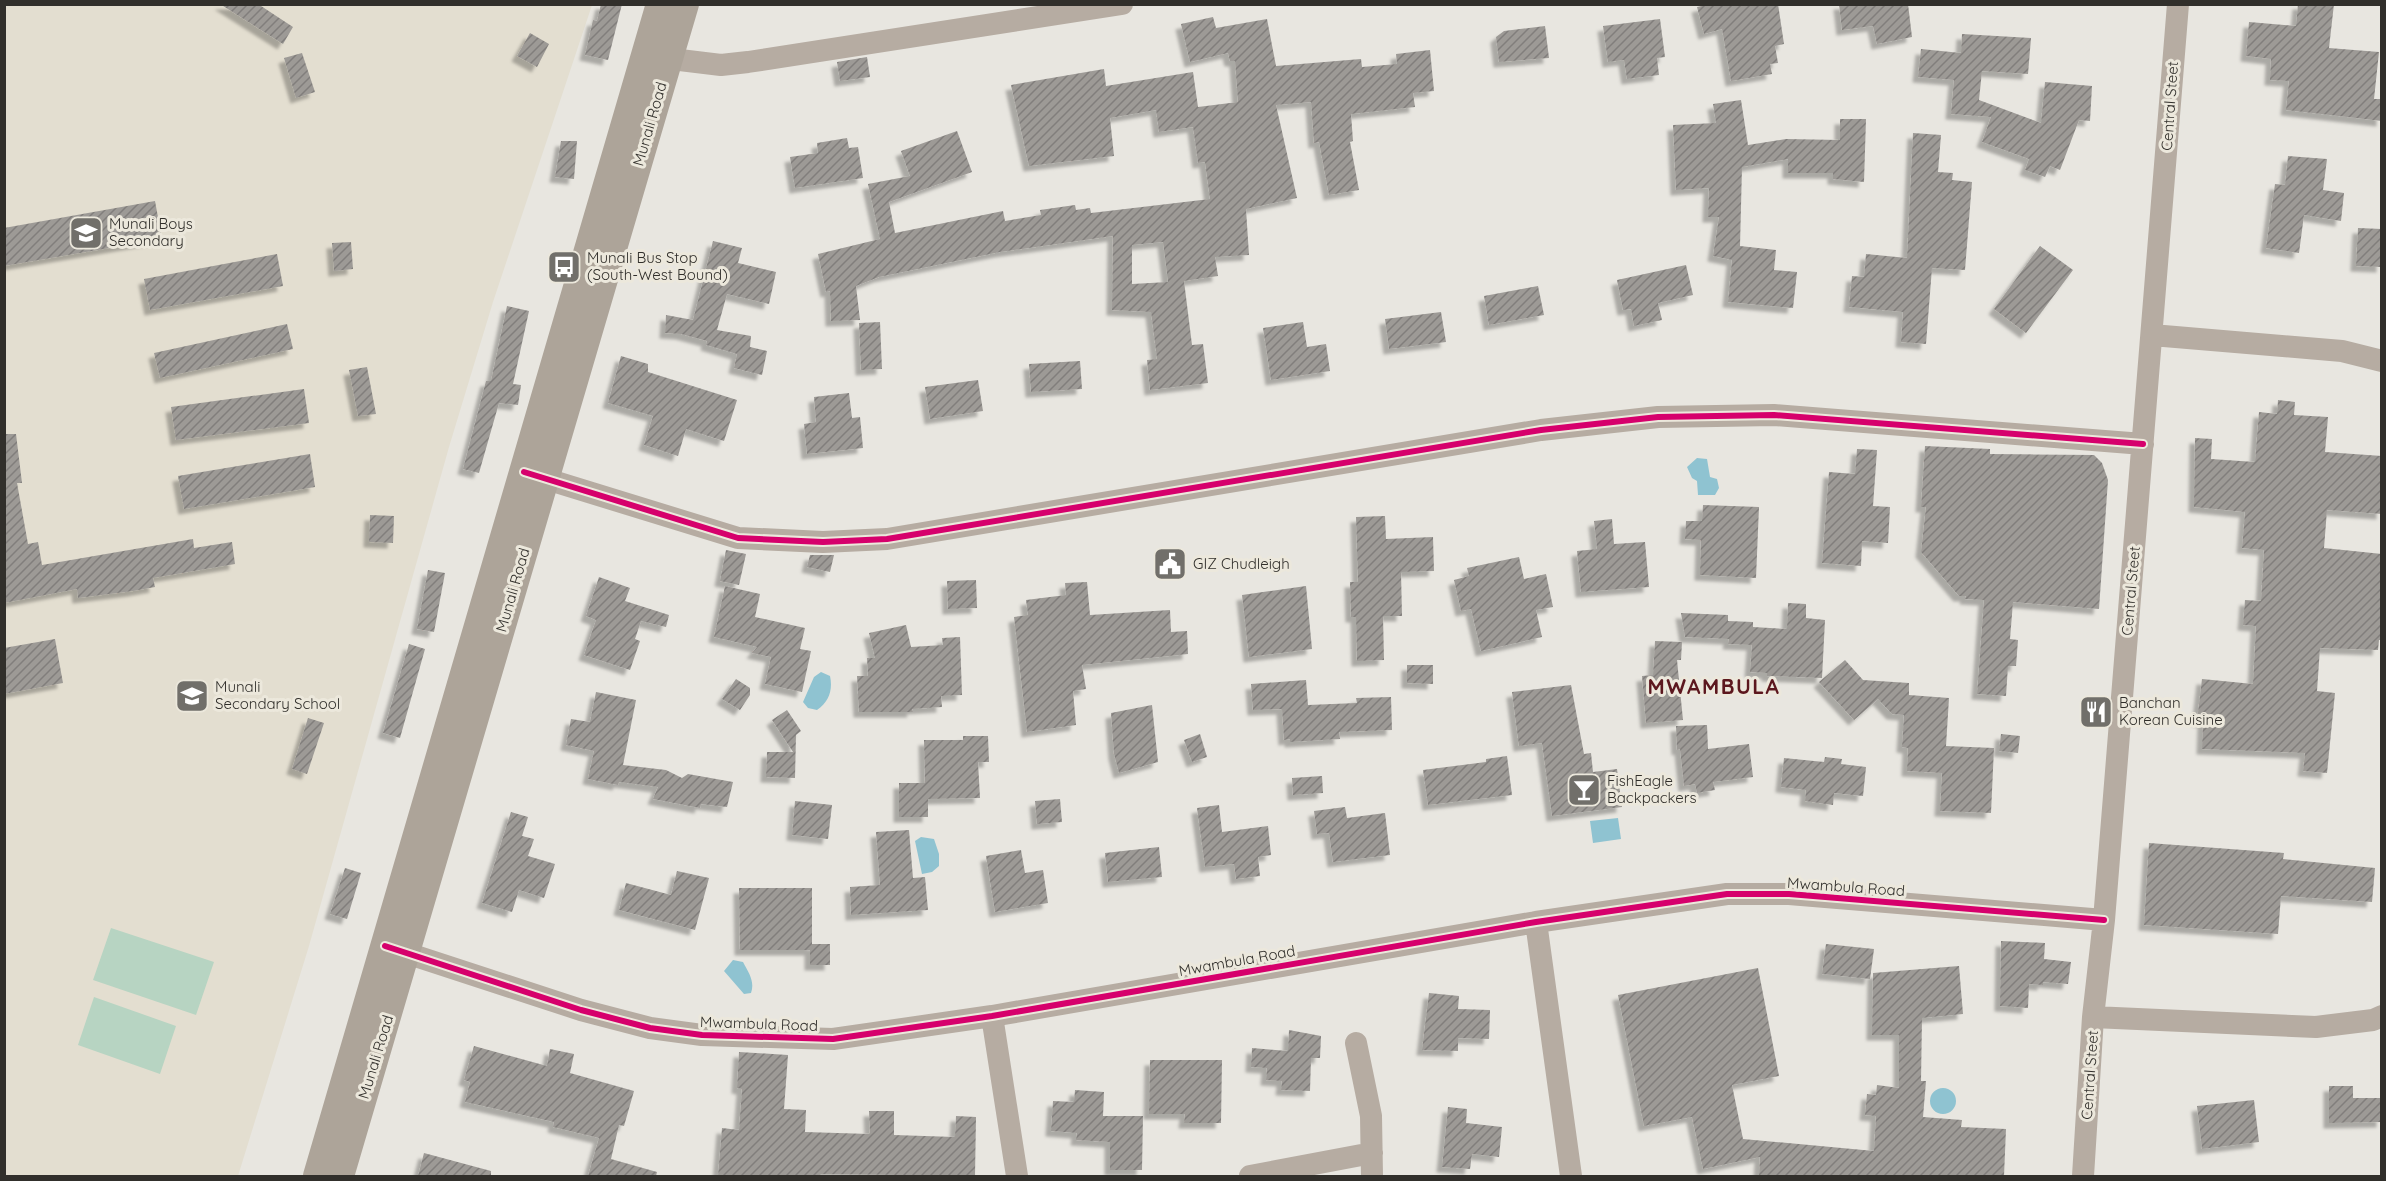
<svg xmlns="http://www.w3.org/2000/svg" width="2386" height="1181" font-family="Quicksand,sans-serif">
	<defs>
		<pattern id="building-hatch" width="6" height="6" patternUnits="userSpaceOnUse" patternTransform="scale(1.5)"><rect width="6" height="6" fill="#9d9a96"/><path d="M-1 1l2-2M0 6l6-6M5 7l2-2" fill="none" stroke="#817e7b"/></pattern>
		<filter id="shadow"><feDropShadow dx="-5.5" dy="5.5" stdDeviation="1.5" flood-color="#0004"/></filter>
	</defs>
	<rect width="100%" height="100%" fill="#e8e6e0"/>
	<path fill="#e3ded0" d="M5,5h587l-99,297 -44,145 -140,499 -71,230h-233z"/>
	<path fill="#b7d4c2" d="M111,928l103,34 -18,53 -103,-35z
		M94,997l82,29 -16,48 -82,-29z"/>
	<path fill="#8fc3d1" d="M1697,458l10,1 3,18 7,2 2,9 -4,7h-17l-1,-14 -5,-3 -5,-11z
		M821,672l9,4c3,14 -1,26 -13,34l-9,-2 -5,-6 11,-25z
		M1618,818l3,21 -28,4 -3,-22z
		M921,837l13,2 5,15v12l-7,6 -10,2 -7,-33z
		M733,960l10,2c6,11 12,20 8,31l-7,1 -20,-23z
		M1930 1101a13 13 0 1 1 26 0a13 13 0 1 1-26 0Z"/>
	<path fill="url(#building-hatch)" fill-rule="evenodd" filter="url(#shadow)" d="M220,4h38l35,23 -10,17z
		M601,4h21l-14,56 -23,-5 8,-35 4,1z
		M1710,4h68l6,40 -9,2 3,17 -8,1 2,10 -41,7 -9,-52 -18,5 -7,-27z
		M1839,4h69l4,33 -35,7 -4,-18 -31,4z
		M2298,4h36l-5,44 50,4 -5,47h8v22l-96,-11 3,-29 -19,-1 1,-21 -25,-3 3,-34 47,4z
		M1213,17l3,11 51,-9 9,47 85,-7 1,8 35,-3 -1,-10 34,-4 4,41 -21,2 2,14 -64,7 2,27 -3,1 9,48 -30,5 -10,-53 -5,1 -3,-41 -35,3 21,93 -51,11 3,46 -34,2 3,19 -34,5 8,64 11,-1 5,39 -58,7 -3,-30 10,-1 -6,-47 -39,-2 1,-74 -113,16 -121,25 -23,9 4,34 -29,1 -1,-30 -4,1 -8,-38 62,-15 -12,-55 42,-8 -9,-25 56,-20 15,41 -83,30 6,31 108,-22 2,10 36,-6 -1,-5 35,-5 1,5 14,-2 1,5 119,-14 -5,-37 -7,1 -5,-36 -34,5 -3,-22 -46,8 4,38 -85,10 -18,-81 93,-16 2,17 87,-14 5,35 40,-5 -3,-41h-5l-2,-8 -38,9 -9,-38zM1163,242l5,40 -36,2v-39z
		M1660,19l5,38 -8,1 2,17 -32,4 -3,-19 -16,2 -5,-36z
		M1545,26l4,32 -50,4 -3,-25 8,-6z
		M530,33l19,11 -12,23 -20,-11z
		M1962,34l69,4 -3,36 -46,-3 -3,29 62,23 4,-41 47,4 -2,35 -11,-1 -19,50 -10,-4 -5,11 -20,-7 4,-11 -47,-17 9,-25 -40,-3 3,-34 -36,-3 3,-28 40,4z
		M302,53l13,39 -19,6 -12,-40z
		M867,57l3,20 -30,4 -3,-19z
		M1741,100l7,45 38,-6 54,1v-21h26l-2,63 -31,-3v-6h-45v-14l-46,8 -2,79 36,4 -2,20 23,2 -4,36 -65,-6 4,-42 -19,-4 6,-39h-11l1,-29 -33,2 -3,-65 43,-2 -3,-19z
		M1913,133l28,2 -3,37 15,1 -1,7 20,2 -7,88 -33,-2 -6,76 -25,-2 2,-30 -54,-5 3,-31 12,1 2,-23 41,4z
		M847,138l2,10 9,-1 5,31 -68,10 -5,-31 28,-4 -1,-10z
		M561,141h16l-3,38 -19,-2z
		M2288,156l39,3 -4,31 21,3 -3,28 -37,-6 -5,38 -33,-5 9,-64 10,1z
		M155,201l7,38 -158,27v-38z
		M2358,228l24,1v38l-26,-1z
		M713,241l29,7 -4,15 38,9 -7,32 -42,-10 -10,36 34,6 -1,11 17,4 -5,24 -28,-7 3,-14 -31,-9 1,-4 -26,-7 -16,-1 1,-18 27,5z
		M351,242l2,27 -19,2 -2,-28z
		M2040,246l33,24 -47,63 -32,-24z
		M277,254l6,32 -133,24 -6,-31z
		M1686,265l7,30 -35,8 4,17 -28,6 -3,-17 -8,1 -6,-30z
		M1538,286l6,29 -55,10 -5,-29z
		M507,306l22,5 -16,73 8,1 -3,20 -19,-2 -20,70 -16,-4 23,-88h5z
		M1441,312l5,30 -57,7 -4,-30z
		M880,322l2,47 -21,1 -2,-47z
		M1303,322l4,25 19,-3 4,27 -59,9 -8,-52z
		M287,324l6,25 -133,29 -6,-25z
		M621,356l27,8v8l89,28 -13,41 -38,-12 -8,27 -34,-11 9,-29 -45,-13z
		M1080,361l2,28 -51,3 -2,-28z
		M367,367l9,47 -18,2 -9,-46z
		M978,380l5,31 -53,8 -5,-32z
		M304,389l5,34 -133,17 -5,-33z
		M849,393l3,25 8,-1 3,31 -56,6 -3,-30 12,-2 -2,-25z
		M2278,400l17,2 -1,13 34,2 -3,35 57,4v58l-55,-4 -3,38 58,6v86h-3l-1,10 -58,-2 -3,43 18,2 -8,80 -24,-2 2,-18 -103,-4 1,-27 -6,-1 5,-42 51,5 3,-58 -13,-1 2,-25 16,1 3,-51 -22,-2 3,-36 -51,-5 1,-69 17,1 -1,20 44,3 4,-50 18,2z
		M4,434h12l6,49h-5l11,61 10,-2 4,23 151,-26 1,9 38,-6 3,22 -82,14 2,9 -22,4 -55,7 -1,-9 -73,14z
		M1925,446l65,3v5l104,1 8,8 6,17 -9,129 -86,-7 -3,37 8,1 -2,26h-8l-2,30 -29,-2 7,-94 -19,-1 1,-3h-7l-38,-44 5,-45h-5z
		M1857,449l20,1 -4,56 17,1 -2,36 -26,-2 -1,25 -39,-3 7,-91 26,2z
		M310,454l5,33 -131,22 -6,-33z
		M1703,505l56,2 -3,71 -56,-3 1,-35 -16,-1 1,-18h16z
		M370,515l24,1 -1,27 -24,-1z
		M1385,516l1,23 47,-2 1,34 -33,1 1,44h-19l1,44 -27,1 -1,-44h-5l-1,-35h8l-2,-65z
		M1612,519l2,25 31,-2 4,45 -68,5 -4,-41 20,-2 -3,-28z
		M726,550l20,4 -7,31 -19,-4z
		M810,555h24l-4,17 -23,-5z
		M1519,557l5,22 22,-5 7,33 -17,3 6,27 -61,14 -10,-42 -10,2 -7,-31 15,-4 -2,-8z
		M428,570l17,3 -11,59 -17,-3z
		M599,577l31,11 -5,13 44,14 -3,12 -25,-6 -6,18 5,2 -10,29 -46,-15 12,-35 -10,-4z
		M976,580l1,28 -29,1 -1,-28z
		M1087,582l3,33 80,-5 1,22 16,-1 1,23 -106,11 4,24 -13,2 3,34 -49,7 -13,-115 14,-2 -2,-15 40,-5 -1,-12z
		M725,586l35,8 -5,23 50,11 -5,21 11,2 -9,41 -37,-8 6,-27 -19,-4 5,-6 -43,-10z
		M1306,586l6,63 -63,8 -7,-62z
		M1788,603l18,1v14l19,2 -3,58 -55,-2v-3l-17,-1 2,-27 -24,-1 1,-5 -44,-2 -4,-24 47,2v6l25,1v5l34,2z
		M906,625l5,22 32,-2 -1,-7 18,-1 2,58 -21,1 1,11 -30,2 1,3h-54l-2,-36h11l-1,-18h8l-6,-25z
		M55,639l8,44 -59,11v-46z
		M1655,641l27,1 -1,18h-4l6,60 -37,3 -4,-47 11,-1z
		M409,644l16,5 -25,89 -17,-5z
		M1845,660l18,20 46,3v12l40,3 -3,48 48,2 -3,65 -51,-2 2,-38 -35,-2 1,-23 -6,-1 2,-32 -12,-1 -14,-15 -24,21 -35,-38z
		M1407,665h26v19l-26,-1z
		M736,679l14,9v7l-10,15 -18,-11z
		M1306,680l2,25 49,-2 -1,-5 35,-1 1,33 -53,2 1,7 -50,3v-3l-6,1 -2,-31 -29,1 -2,-26z
		M1571,685l13,69 7,-1 2,19 24,-3 5,38 -70,9 -10,-73 -23,3 -7,-54z
		M596,692l40,8 -13,65 43,5 16,8 6,-4 45,8 -6,25 -26,-3 -1,4 -47,-9 5,-12 -39,-5 -1,3 -30,-6 6,-28 -28,-6 5,-26 19,3z
		M1152,705l6,57 -39,11 -5,-19 -3,-41z
		M787,710l14,21 -5,4 -1,43 -29,-1 1,-25h26l-21,-32z
		M308,718l16,5 -17,51 -15,-5z
		M1707,725l1,24 41,-5 4,33 -40,5 2,8 -18,3 -2,-9 -11,2 -4,-37 -3,1 -1,-24z
		M1200,734l7,23 -15,5 -8,-22z
		M2001,734l19,2 -2,17 -19,-2z
		M963,736h25l1,26h-11l2,36 -52,1v18h-29v-34h26l-1,-43h39z
		M1507,756l5,39 -84,10 -5,-35 63,-8v-3z
		M1825,757l17,2 -1,5 25,3 -3,29 -29,-3 -1,12 -28,-4 1,-11 -25,-3 3,-29 40,4z
		M1322,776l1,17 -30,2 -1,-17z
		M1060,799l2,23 -25,2 -2,-23z
		M795,801l37,4 -4,34 -36,-4z
		M1219,805l3,27 46,-6 3,29 -13,2 2,19 -24,3 -2,-15 -29,3 -8,-59z
		M1345,807l2,11 38,-5 5,42 -57,7 -4,-29 -12,1 -3,-23z
		M511,812l17,5 -6,19 12,3 -6,17 27,8 -11,34 -25,-8 -7,22 -30,-9z
		M909,830l4,48 12,-1 3,33 -77,5 -1,-28 30,-2 -4,-53z
		M2149,843l135,10 -1,6 92,9 -3,34 -91,-6 -3,38 -134,-9z
		M1159,847l3,30 -54,5 -3,-29z
		M1021,850l4,23 18,-3 5,33 -53,9 -9,-56z
		M345,868l16,5 -14,46 -17,-5z
		M677,871l32,7 -14,52 -76,-20 7,-27 45,12z
		M739,888h73v56h18v21h-20v-15h-70z
		M2001,941l44,2 -1,16 27,3 -3,22 -25,-2v3l-14,-1 -1,24 -28,-2z
		M1826,944l48,5 -4,30 -48,-5z
		M1959,966l4,48 -41,4 -1,63h5l-3,36 39,3 -1,7 45,2 -2,47h-245l1,-19 -57,12 -11,-52 -48,9 -26,-131 140,-27 21,108 -47,9 11,54 131,12 2,-35 -11,-1 2,-21 9,1 1,-10 22,3v-53h-27l1,-62z
		M1429,993l30,3 -1,13 32,1 -1,29 -31,-1v13l-36,-1z
		M1289,1030l32,6 -1,22h-9l-1,33 -29,-1 1,-9 -16,-1 1,-12 -16,-1 1,-19 36,3z
		M474,1046l73,20 3,-17 24,5 -4,19 64,18 -10,35 -5,-1 -8,34 46,13 -1,4h-68l11,-38 -46,-11 1,-5 -89,-20 5,-20 -6,-2z
		M739,1052l49,3 -4,54 22,1 -1,22 65,2 -1,-23h25v24l61,2 1,-21 20,1 -1,59 -155,-2v2h-102l4,-48 17,2 3,-41 -5,-1z
		M1150,1060h72l-1,63h-37l1,-9h-36z
		M2329,1086h24v12h29v24l-53,1z
		M1075,1090l29,2 -1,24h40l-1,54h-32v-28l-34,-2 1,-7 -26,-2 2,-30 21,1z
		M2254,1100l5,42 -57,7 -5,-43z
		M1448,1107l19,2 -1,14 36,4 -3,30 -27,-3 -2,15 -28,-2z
		M424,1153l67,18v5h-73z"/>
	<g fill="none" stroke-linecap="round" stroke-linejoin="round">
		<path stroke="#b6aca2" stroke-width="22" d="M655,57l66,8 27,-3 374,-58
			M2152,335l190,16 40,10
			M530,474l208,64 85,4 64,-3 654,-109 117,-13 116,-2 369,29
			M1536,922l35,254
			M391,948l190,62 69,18 52,7 131,4 159,-23 544,-94 191,-28h62l315,26
			M992,1016l25,160
			M2093,1017l223,10 57,-7 9,-4
			M1356,1043l15,73 1,60
			M1250,1176l122,-23
			M2083,1176l10,-159 11,-97 74,-916"/>
		<path stroke="#ada499" stroke-width="28" d="M317,1176l343,-1172
			M340,1176l345,-1172"/>
		<defs>
			<path id="cycleway" d="M524,472l214,66 85,4 64,-3 654,-109 117,-13 116,-2 369,29
				M385,946l196,64 69,18 52,7 131,4 159,-23 544,-94 191,-28h62l315,26"/>
		</defs>
		<use href="#cycleway" stroke="#ece8dc" stroke-width="10"/>
		<use href="#cycleway" stroke="#d6006c" stroke-width="6"/>
	</g>
	<defs>
		<symbol id="school-square" viewBox="-11 -11 22 22"><rect x="-9" y="-9" width="18" height="18" rx="4" fill="#716f6a" stroke="#ece8dc"/><path d="M0-5L7-2L0 1L-7-2ZM-4 1L0 2.5L4 1V4Q0 6-4 4Z" fill="#fff"/></symbol>
		<symbol id="bus-square" viewBox="-11 -11 22 22"><rect x="-9" y="-9" width="18" height="18" rx="4" fill="#716f6a" stroke="#ece8dc"/><path d="M-5-6H5V4H4V6H2V4H-2V6H-4V4H-5ZM-3.5-4V0h7V-4ZM-3.5 1.2v1.5H-2V1.2ZM2 1.2v1.5H3.5V1.2Z" fill="#fff"/></symbol>
		<symbol id="civic-square" viewBox="-11 -11 22 22"><rect x="-9" y="-9" width="18" height="18" rx="4" fill="#716f6a" stroke="#ece8dc"/><path d="M-.6-6.5H3V-4.5H.6V-3L4-1V1h2V6H-6V1h2V-1L-.6-3ZM-1.2 2.5V6h2.4V2.5Z" fill="#fff"/></symbol>
		<symbol id="restaurant-square" viewBox="-11 -11 22 22"><rect x="-9" y="-9" width="18" height="18" rx="4" fill="#716f6a" stroke="#ece8dc"/><path d="M-5-6h1v4h1v-4h1v4h1v-4h1v5L-1.5 .5V6h-2V.5L-5-1ZM5-6V6H3V1.5H1.5Q1.5-4 5-6Z" fill="#fff"/></symbol>
		<symbol id="bar-square" viewBox="-11 -11 22 22"><rect x="-9" y="-9" width="18" height="18" rx="4" fill="#716f6a" stroke="#ece8dc"/><path d="M-6-5H6L.8 .8V4.5H3.5V6h-7V4.5H-.8V.8Z" fill="#fff"/></symbol>
	</defs>
	<g fill-rule="evenodd">
		<use href="#school-square" x="67" y="214" width="38" height="38"/>
		<use href="#bus-square" x="545" y="248" width="38" height="38"/>
		<use href="#civic-square" x="1151" y="545" width="38" height="38"/>
		<use href="#school-square" x="173" y="677" width="38" height="38"/>
		<use href="#restaurant-square" x="2077" y="693" width="38" height="38"/>
		<use href="#bar-square" x="1565" y="771" width="38" height="38"/>
	</g>
	<g text-anchor="middle" stroke-width="6" stroke-linejoin="round" paint-order="stroke">
		<g font-size="15" fill="#312f2b" stroke="#ece8dc">
			<text transform="translate(2170 106) rotate(-86)" y="5">Central Steet</text>
			<text transform="translate(650 124) rotate(-74)" y="5">Munali Road</text>
			<text transform="translate(513 590) rotate(-74)" y="5">Munali Road</text>
			<text transform="translate(2131 591) rotate(-85)" y="5">Central Steet</text>
			<text transform="translate(1846 887) rotate(4)" y="5">Mwambula Road</text>
			<text transform="translate(1237 961) rotate(-10)" y="5">Mwambula Road</text>
			<text transform="translate(759 1024) rotate(2)" y="5">Mwambula Road</text>
			<text transform="translate(376 1057) rotate(-73)" y="5">Munali Road</text>
			<text transform="translate(2090 1075) rotate(-86)" y="5">Central Steet</text>
		</g>
		<g font-size="15" fill="#312f2b" stroke="#ece8dc" text-anchor="start">
			<text x="109" y="229">Munali Boys<tspan x="109" dy="17">Secondary</tspan></text>
			<text x="587" y="263">Munali Bus Stop<tspan x="587" dy="17">(South-West Bound)</tspan></text>
			<text x="1193" y="569">GIZ Chudleigh</text>
			<text x="215" y="692">Munali<tspan x="215" dy="17">Secondary School</tspan></text>
			<text x="2119" y="708">Banchan<tspan x="2119" dy="17">Korean Cuisine</tspan></text>
			<text x="1607" y="786">FishEagle<tspan x="1607" dy="17">Backpackers</tspan></text>
		</g>
		<g font-size="21" font-weight="bold" letter-spacing="1.5" fill="#5c171e" stroke="#ece8dc">
			<text x="1714" y="694">MWAMBULA</text>
		</g>
	</g>
	<rect width="2386" height="1181" fill="none" stroke="#312f2b" stroke-width="12"/>
</svg>
